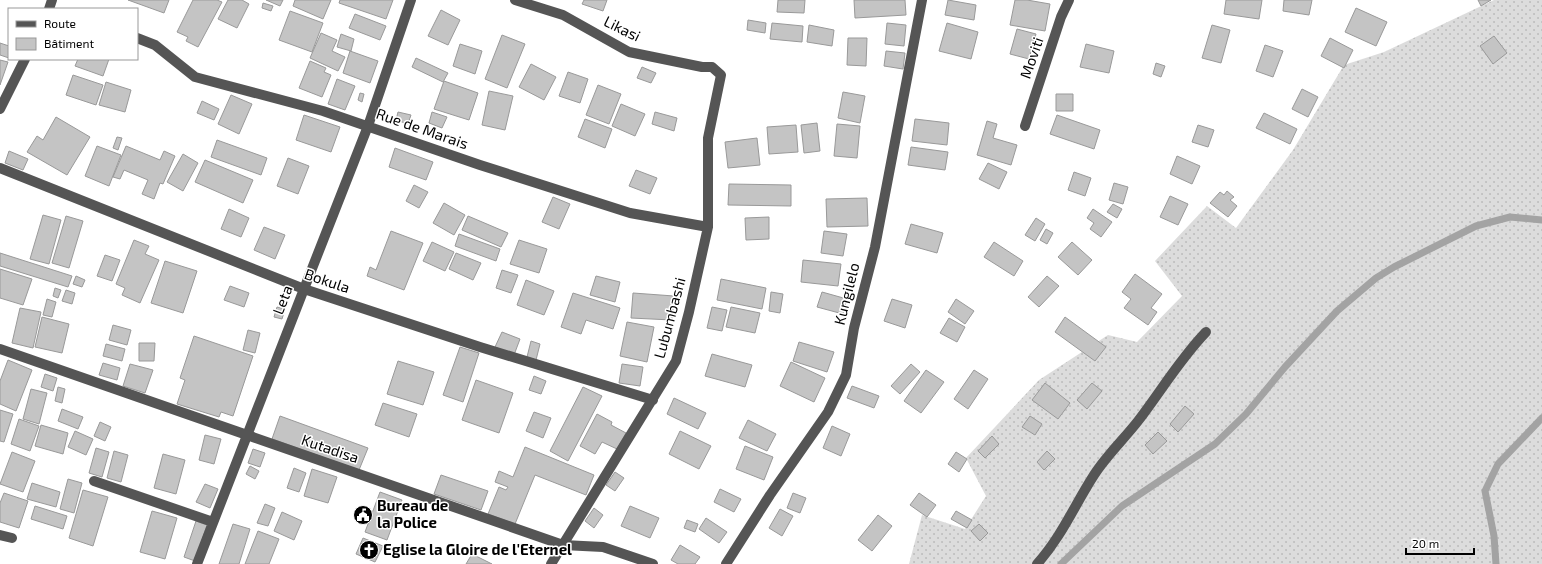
<svg xmlns="http://www.w3.org/2000/svg" width="1542" height="564" font-family="'Exo 2',sans-serif">
	<defs>
		<pattern id="garden-dots" width="8" height="8" patternUnits="userSpaceOnUse"><rect width="8" height="8" fill="#dcdcdc"/><path d="M2 2h.1M6 6h.1" fill="none" stroke="#bbb" stroke-width="1.8" stroke-linecap="round"/></pattern>
	</defs>
	<rect width="100%" height="100%" fill="#fff"/>
	<path fill="url(#garden-dots)" d="M1494,0h48v564h-633l13,-49 43,14 21,-33 -20,-38 73,-78 69,-45 29,7 45,-46 -27,-35 52,-55 29,22 57,-78 51,-85 40,-13z"/>
	<g fill="none" stroke-linecap="round" stroke-linejoin="round">
		<path stroke="#a3a3a3" stroke-width="7" d="M1061,564l61,-58 93,-62 31,-30 39,-47 52,-56 39,-33 18,-11 82,-41 34,-9 32,3
			M1496,564l-2,-28 -9,-45 13,-27 44,-46"/>
	</g>
	<path fill="#c4c4c4" stroke="#999" d="M128,0h41l-5,13z
		M193,0h24l5,2 -24,45 -12,-6 2,-4 -11,-5z
		M228,0h14l7,4 -12,24 -19,-9z
		M266,0h17l-3,6z
		M295,0h36l-8,19 -30,-13z
		M340,0h53l-7,19 -47,-16z
		M584,0h23l-4,11 -21,-7z
		M778,0h27l-1,13 -27,-1z
		M854,0h51l1,15 -51,3z
		M948,0l28,5 -2,15 -29,-5z
		M1015,0h12l23,4 -5,27 -35,-6z
		M1226,0h36l-3,19 -35,-5z
		M1284,0h28l-3,15 -26,-4z
		M1478,0h13l-10,6z
		M263,3l10,3 -2,5 -9,-3z
		M1356,8l31,14 -11,24 -31,-14z
		M441,10l19,10 -12,25 -20,-9z
		M290,11l33,12 -11,29 -33,-12z
		M355,14l31,12 -6,14 -31,-12z
		M748,20l18,3 -1,10 -18,-3z
		M772,23l31,3 -1,16 -32,-3z
		M887,23l19,2 -2,21 -19,-2z
		M947,23l31,9 -7,27 -32,-8z
		M809,25l25,5 -2,16 -25,-4z
		M1212,25l18,5 -9,33 -19,-5z
		M1017,29l19,5 -7,25 -19,-5z
		M321,33l16,7 -5,11 13,6 -7,14 -28,-13z
		M341,34l13,5 -3,12 -14,-4z
		M502,35l23,9 -18,44 -22,-9z
		M1494,36l13,17 -14,11 -13,-18z
		M848,38h19l-1,28 -19,-1z
		M1330,38l23,12 -9,18 -23,-12z
		M0,43l9,3v12l-9,-3z
		M460,44l22,7 -7,23 -22,-8z
		M1086,44l28,7 -5,22 -29,-6z
		M1265,45l18,6 -10,26 -17,-6z
		M350,51l28,10 -8,22 -27,-10z
		M886,51l19,2 -2,16 -19,-3z
		M416,58l32,15 -5,9 -31,-15z
		M78,59h31l-6,17 -28,-10z
		M0,60l8,2 -8,23z
		M310,61l16,7 -2,4 7,3 -9,22 -23,-9z
		M1156,63l9,3 -4,11 -8,-3z
		M531,64l25,13 -12,23 -25,-13z
		M642,67l14,6 -5,10 -14,-5z
		M568,72l20,7 -8,24 -21,-7z
		M73,75l30,10 -7,20 -30,-10z
		M337,79l18,7 -10,24 -17,-6z
		M444,81l34,12 -9,27 -35,-11z
		M106,82l25,8 -6,22 -26,-7z
		M598,85l23,9 -12,30 -23,-9z
		M1302,89l16,8 -10,20 -16,-8z
		M489,91l24,5 -8,34 -23,-5z
		M843,92l22,4 -5,27 -22,-5z
		M360,93l4,1 -2,8 -4,-2z
		M1056,94h17v17h-17z
		M231,95l21,9 -13,30 -21,-10z
		M202,101l17,8 -5,11 -17,-7z
		M621,104l24,10 -10,22 -23,-10z
		M398,112l13,3 -3,9 -12,-4z
		M432,112l15,5 -5,11 -13,-5z
		M655,112l22,6 -3,13 -22,-7z
		M1264,113l33,16 -7,15 -34,-16z
		M304,115l36,12 -9,25 -35,-12z
		M1057,115l43,15 -6,19 -44,-15z
		M56,117l34,20 -23,38 -40,-23 10,-16 6,4z
		M585,119l27,10 -7,19 -27,-11z
		M915,119l34,4 -2,22 -35,-4z
		M987,121l10,3 -4,14 24,7 -6,20 -34,-10z
		M817,123l3,28 -16,2 -3,-28z
		M837,124l23,2 -3,32 -23,-2z
		M796,125l2,27 -29,2 -2,-27z
		M1198,125l16,5 -6,17 -16,-5z
		M117,137l5,1 -4,12 -5,-2z
		M757,138l3,27 -32,3 -3,-26z
		M217,140l50,18 -6,17 -50,-18z
		M97,146l24,9 -12,31 -24,-10z
		M126,146l34,14 4,-9 11,5 -12,28 -3,-1 -6,16 -12,-5 6,-14 -24,-10 -4,9 -7,-2z
		M911,147l37,5 -3,18 -37,-5z
		M395,148l38,14 -7,18 -37,-13z
		M9,151l19,8 -5,11 -18,-7z
		M183,154l15,9 -15,28 -16,-9z
		M1177,156l23,10 -8,18 -22,-10z
		M288,158l21,8 -11,28 -21,-8z
		M205,160l48,20 -10,23 -48,-21z
		M988,163l19,9 -8,17 -20,-10z
		M636,170l21,8 -7,16 -21,-8z
		M1074,172l17,6 -6,18 -17,-6z
		M1114,183l14,4 -5,17 -14,-4z
		M729,184l62,1v21l-63,-1z
		M414,185l14,7 -9,16 -13,-7z
		M1227,191l7,6 -4,3 7,6 -9,11 -18,-14 10,-11 4,3z
		M1170,196l18,8 -10,21 -18,-8z
		M553,197l17,7 -11,25 -17,-7z
		M867,198l1,28 -41,1 -1,-28z
		M444,203l21,12 -11,20 -21,-12z
		M1113,204l9,5 -5,9 -10,-6z
		M229,209l20,9 -8,19 -20,-8z
		M1093,209l19,13 -11,15 -11,-8 4,-6 -7,-5z
		M43,215l18,5 -12,44 -19,-5z
		M66,216l17,5 -14,47 -17,-5z
		M468,216l40,17 -7,14 -39,-17z
		M769,217v22l-23,1 -1,-22z
		M1036,218l9,6 -10,17 -10,-6z
		M911,224l32,9 -6,20 -32,-9z
		M264,227l21,8 -10,24 -21,-9z
		M1046,229l7,4 -6,11 -7,-4z
		M391,231l32,12 -19,47 -37,-14 3,-9 6,3z
		M824,231l23,3 -4,22 -22,-3z
		M459,234l41,15 -4,12 -41,-15z
		M134,240l15,6 -4,8 14,6 -19,43 -18,-8 3,-7 -9,-4z
		M519,240l28,9 -8,24 -29,-9z
		M432,242l22,10 -9,19 -22,-10z
		M994,242l29,19 -9,15 -30,-19z
		M1072,242l20,18 -14,15 -20,-18z
		M0,253l72,23 -4,11 -68,-21z
		M456,253l25,10 -8,17 -24,-11z
		M105,255l15,5 -8,21 -15,-5z
		M803,260l38,4 -3,22 -37,-4z
		M165,261l32,10 -14,42 -32,-10z
		M0,269l32,10 -9,26 -23,-7z
		M502,270l16,5 -7,18 -15,-5z
		M1135,274l27,20 -11,14 6,4 -9,13 -24,-17 7,-9 -9,-7z
		M76,276l9,4 -3,7 -9,-3z
		M596,276l24,6 -5,20 -25,-7z
		M1047,276l12,10 -20,21 -11,-10z
		M721,279l45,9 -4,21 -45,-9z
		M526,280l28,11 -10,24 -27,-10z
		M230,286l19,7 -5,14 -20,-7z
		M55,288l6,2 -3,8 -5,-2z
		M66,290l9,3 -3,11 -10,-3z
		M771,292l12,2 -3,19 -11,-2z
		M822,292l25,7 -4,15 -26,-7z
		M573,293l47,15 -7,21 -27,-9 -5,14 -20,-7z
		M633,293l41,3 -2,24 -41,-2z
		M47,299l9,3 -4,15 -9,-2z
		M892,299l20,6 -7,23 -21,-7z
		M956,299l18,12 -9,13 -17,-12z
		M277,307l8,2 -3,10 -8,-2z
		M712,307l15,3 -5,21 -15,-3z
		M731,307l29,6 -5,20 -29,-6z
		M20,308l21,4 -8,36 -21,-5z
		M42,317l27,7 -7,29 -27,-6z
		M1065,317l41,30 -11,14 -40,-29z
		M949,318l16,9 -8,15 -17,-9z
		M627,322l27,5 -7,35 -27,-6z
		M113,325l18,5 -4,15 -18,-5z
		M248,330l12,3 -5,20 -12,-3z
		M502,332l18,7 -6,16 -19,-8z
		M194,336l59,20 -20,60 -12,-4 -2,5 -42,-13 8,-24 -5,-2z
		M531,341l9,3 -4,16 -9,-3z
		M799,342l35,10 -7,20 -34,-11z
		M139,343h16l-1,18h-15z
		M106,344l19,5 -3,12 -19,-5z
		M460,347l19,6 -16,49 -20,-7z
		M712,354l40,11 -7,22 -40,-11z
		M8,360l24,10 -16,41 -16,-7v-23z
		M398,361l36,11 -11,33 -36,-11z
		M791,362l34,16 -11,24 -34,-16z
		M103,363l17,5 -3,12 -18,-5z
		M130,364l23,6 -8,23 -22,-7z
		M622,364l21,3 -3,19 -21,-3z
		M911,364l9,8 -20,22 -9,-8z
		M926,370l18,12 -23,31 -17,-12z
		M974,370l14,9 -20,30 -14,-10z
		M45,374l12,4 -4,13 -12,-4z
		M534,376l12,5 -5,13 -12,-4z
		M476,380l37,13 -14,40 -37,-13z
		M1045,383l25,20 -12,16 -26,-19z
		M1092,383l10,8 -15,18 -10,-9z
		M852,386l27,10 -5,12 -27,-10z
		M58,387l7,2 -3,14 -7,-2z
		M583,387l19,9 -34,65 -18,-10z
		M31,389l16,4 -8,31 -16,-5z
		M674,398l32,15 -8,16 -31,-15z
		M383,403l34,11 -8,23 -34,-12z
		M1185,406l9,8 -16,18 -8,-8z
		M62,409l21,8 -5,12 -20,-8z
		M0,410l13,4 -9,28 -4,-1z
		M534,412l17,6 -8,20 -17,-7z
		M597,414l15,8 -1,3 15,8 -9,16 -15,-7 -7,12 -15,-8z
		M280,416l88,32 -9,22 -87,-31z
		M1030,416l12,8 -7,11 -13,-8z
		M19,419l20,7 -9,25 -19,-7z
		M748,420l28,14 -9,17 -28,-13z
		M100,422l11,5 -6,14 -11,-5z
		M41,425l27,8 -5,21 -28,-8z
		M832,426l18,8 -9,22 -18,-8z
		M75,431l18,8 -7,16 -18,-8z
		M680,431l31,15 -12,23 -30,-15z
		M1158,432l9,9 -14,13 -8,-9z
		M205,435l16,4 -7,25 -15,-4z
		M992,436l7,8 -14,14 -7,-7z
		M745,446l28,11 -9,23 -28,-11z
		M525,447l69,28 -8,20 -51,-20 -20,49 -27,-10 11,-27 7,3 2,-3 -13,-5 4,-11 14,6z
		M96,448l13,4 -7,25 -13,-4z
		M253,449l12,4 -5,14 -12,-4z
		M114,451l14,4 -7,27 -14,-4z
		M1047,451l8,8 -11,11 -7,-8z
		M12,452l23,9 -12,31 -23,-8z
		M956,452l11,7 -8,13 -11,-8z
		M163,454l22,6 -9,34 -22,-6z
		M250,466l9,5 -4,8 -9,-5z
		M294,468l12,5 -7,19 -12,-4z
		M312,469l25,8 -9,26 -24,-7z
		M615,472l9,6 -9,13 -9,-6z
		M441,475l47,16 -7,19 -47,-16z
		M68,479l14,4 -8,30 -14,-4z
		M32,483l28,9 -4,15 -29,-8z
		M205,484l13,5 -8,19 -14,-6z
		M720,489l21,10 -7,13 -20,-10z
		M83,490l25,7 -15,49 -24,-8z
		M380,492l22,8 -15,40 -22,-8z
		M4,493l24,8 -9,27 -19,-6v-19z
		M793,493l13,5 -6,15 -13,-5z
		M919,493l17,12 -9,12 -17,-12z
		M265,504l10,4 -7,18 -11,-3z
		M35,506l32,10 -4,13 -32,-10z
		M630,506l29,12 -9,20 -29,-12z
		M594,508l9,7 -9,13 -9,-7z
		M780,509l13,7 -11,20 -13,-8z
		M152,511l25,7 -12,41 -25,-7z
		M956,511l16,9 -5,8 -16,-9z
		M282,512l20,9 -8,19 -20,-9z
		M878,515l14,11 -20,25 -14,-11z
		M706,518l21,14 -8,11 -20,-14z
		M687,520l11,4 -3,8 -11,-4z
		M196,521l11,4 -12,36 -11,-4z
		M233,524l17,5 -11,35h-20z
		M979,524l9,9 -8,8 -9,-10z
		M258,531l21,8 -10,25h-24z
		M363,538l20,8 -8,16 -19,-8z
		M680,545l20,12 -5,7h-17l-7,-4z
		M472,554l20,10h-26z"/>
	<g fill="none" stroke-linecap="round" stroke-linejoin="round">
		<path stroke="#555" stroke-width="10" d="M515,0l48,15 66,37 73,15h10l9,8 -13,63v89l-19,85 -13,49 -125,203
			M49,9l3,-9
			M137,38l18,7 40,32 128,34 157,54 150,48 78,14
			M0,109l25,-50
			M1025,126l36,-109 8,-17
			M0,168l304,121 176,58 173,53
			M0,349l563,196 40,2 50,17
			M94,481l119,41
			M0,535l12,3
			M197,564l107,-275 64,-163 43,-126
			M726,564l44,-69 58,-83 18,-37 8,-47 21,-81 47,-247
			M1037,564c25,-28 37,-58 57,-89 12,-19 30,-36 44,-54 23,-30 42,-62 68,-89"/>
	</g>
	<defs>
		<symbol id="civic-disc" viewBox="-11 -11 22 22"><circle r="9.5" fill="#000" stroke="#fff"/><path d="M-.6-6.5H3V-4.5H.6V-3L4-1V1h2V6H-6V1h2V-1L-.6-3ZM-1.2 2.5V6h2.4V2.5Z" fill="#fff"/></symbol>
		<symbol id="church-disc" viewBox="-11 -11 22 22"><circle r="9.5" fill="#000" stroke="#fff"/><path d="M-1.2-6h2.4v3.5h3.3v2.4h-3.3V6h-2.4V-.1h-3.3v-2.4h3.3Z" fill="#fff"/></symbol>
	</defs>
	<g fill-rule="evenodd">
		<use href="#civic-disc" x="352" y="504" width="22" height="22"/>
		<use href="#church-disc" x="358" y="539" width="22" height="22"/>
	</g>
	<g text-anchor="middle" stroke-width="3" stroke-linejoin="round" paint-order="stroke">
		<g font-size="15" fill="#000" stroke="#fff">
			<text transform="translate(622 29) rotate(26)" y="5">Likasi</text>
			<text transform="translate(1032 58) rotate(-71)" y="5">Moviti</text>
			<text transform="translate(422 129) rotate(19)" y="5">Rue de Marais</text>
			<text transform="translate(327 281) rotate(19)" y="5">Bokula</text>
			<text transform="translate(847 294) rotate(-76)" y="5">Kungilelo</text>
			<text transform="translate(283 300) rotate(-69)" y="5">Leta</text>
			<text transform="translate(670 318) rotate(-75)" y="5">Lubumbashi</text>
			<text transform="translate(330 449) rotate(19)" y="5">Kutadisa</text>
		</g>
		<g font-size="15" font-weight="bold" fill="#000" stroke="#fff" text-anchor="start">
			<text x="377" y="511">Bureau de<tspan x="377" dy="17">la Police</tspan></text>
			<text x="383" y="555">Eglise la Gloire de l'Eternel</text>
		</g>
	</g>
	<rect x="8" y="8" width="130" height="52" fill="#ffffff" stroke="#999999"/>
	<rect x="16" y="21" width="20" height="6" fill="#555555" stroke="#999999"/>
	<text x="44" y="28" font-size="12" fill="#000000">Route</text>
	<rect x="16" y="38" width="20" height="12" fill="#c4c4c4" stroke="#999999"/>
	<text x="44" y="48" font-size="12" fill="#000000">Bâtiment</text>
	<path d="M1406 548v6h68v-6" fill="none" stroke="#000000" stroke-width="2"/>
	<text x="1412" y="548" font-size="12" fill="#000000" stroke="#ffffff" stroke-width="3" paint-order="stroke">20 m</text>
</svg>
